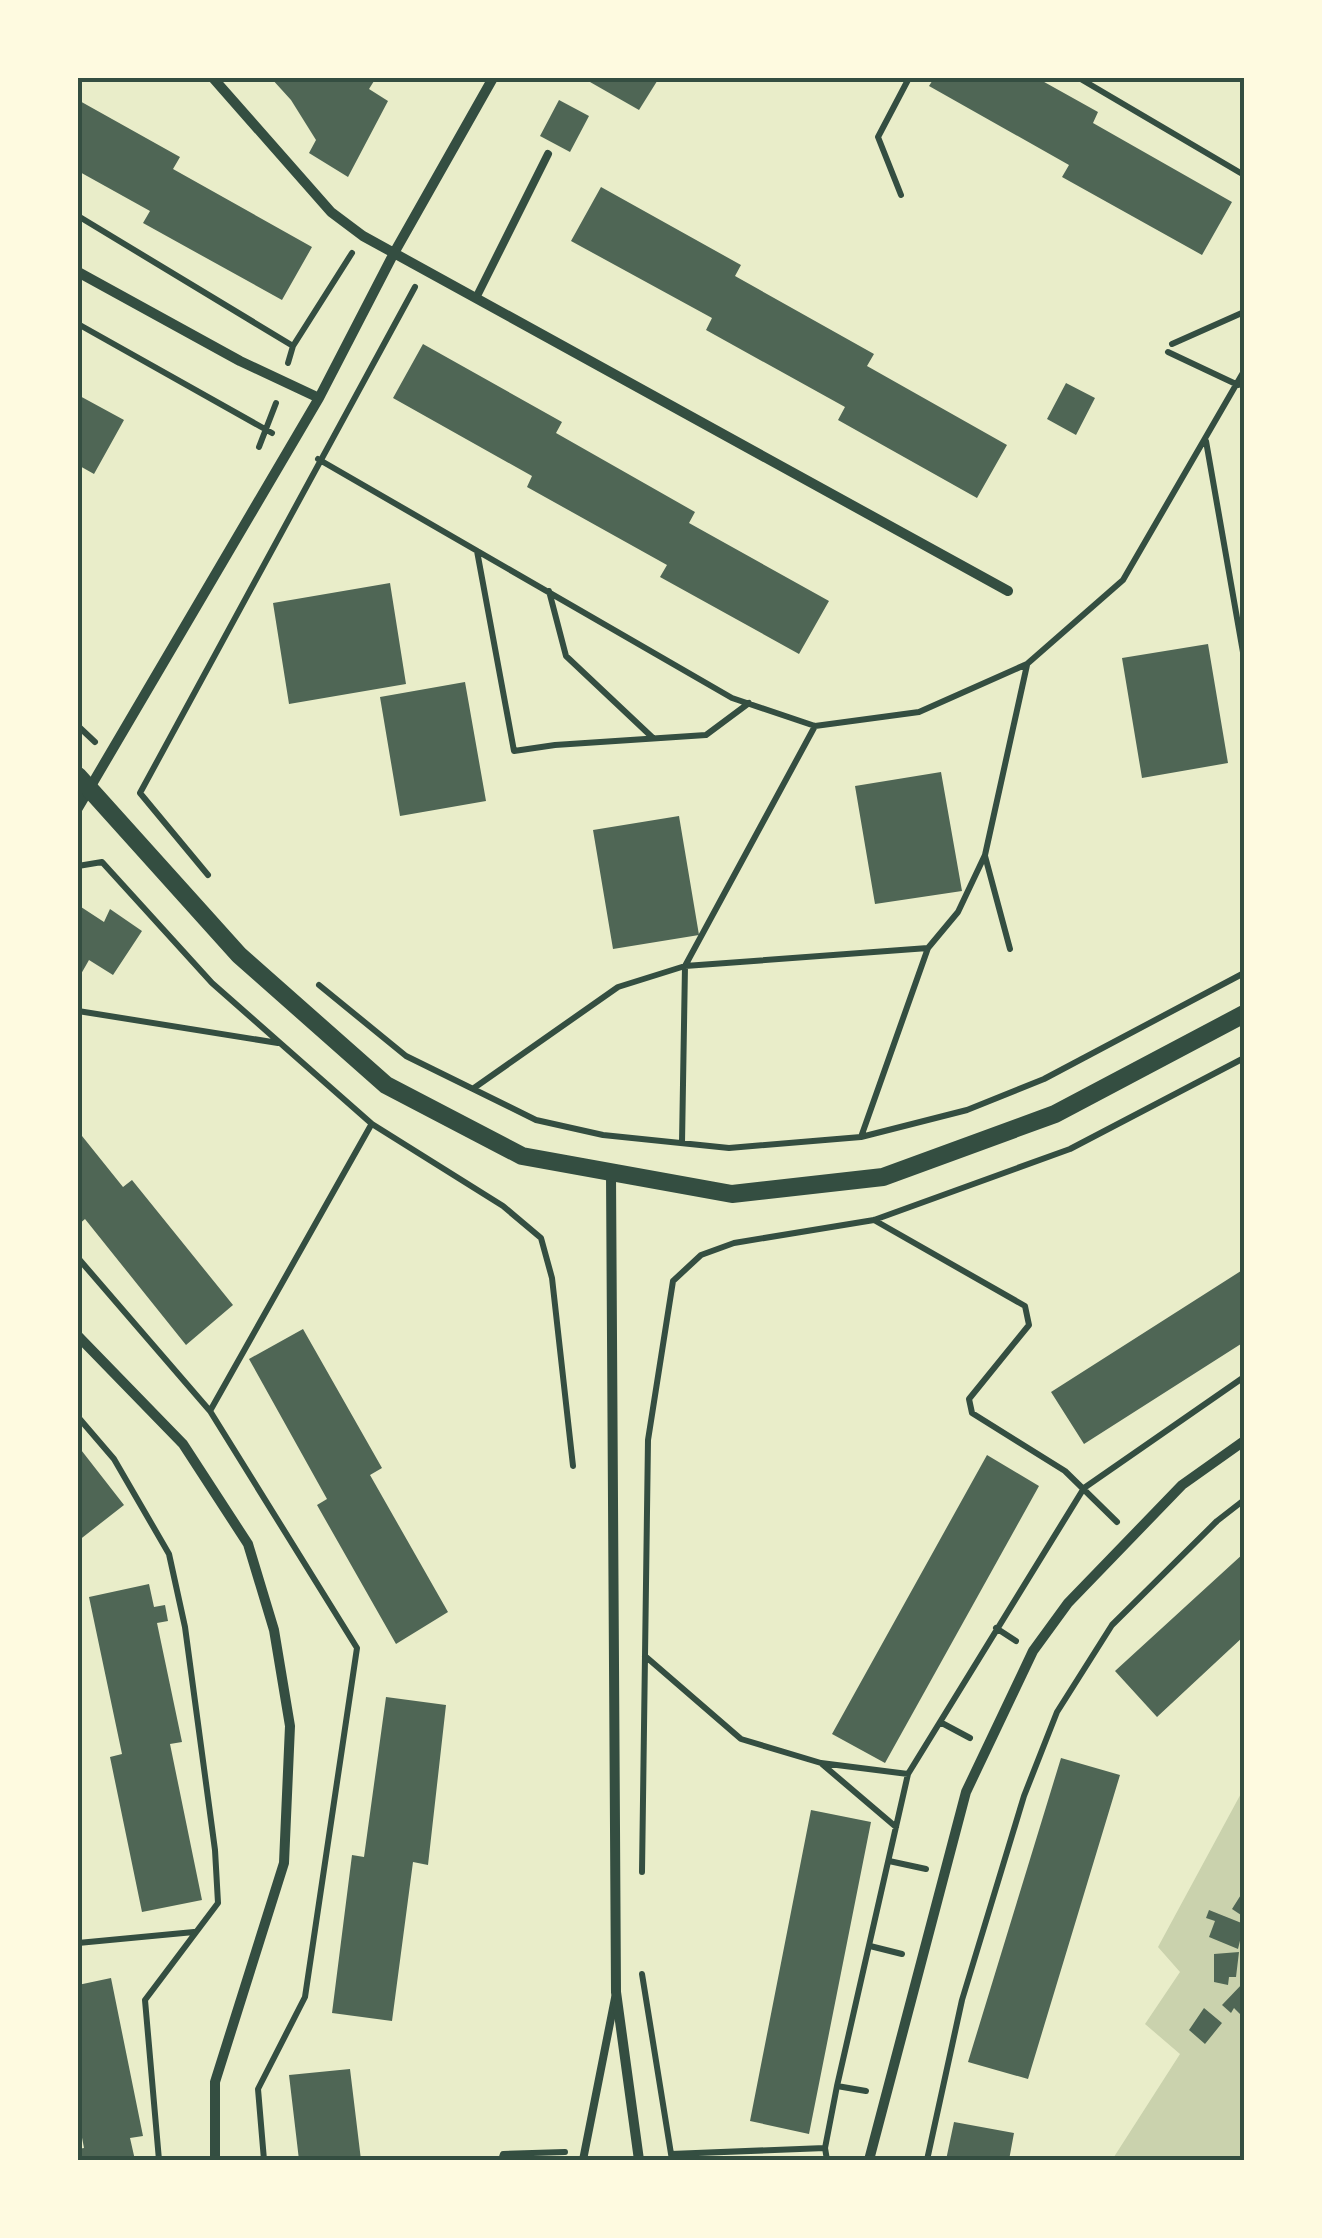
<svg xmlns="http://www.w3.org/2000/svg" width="1322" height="2238" font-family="'Open Sans',sans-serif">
	<rect width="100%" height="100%" fill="#e9edc9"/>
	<path fill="#cad2ad" d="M1244,1788v372h-132l68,-106 -35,-30 35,-52 -22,-25z"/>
	<path fill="#4f6655" d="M271,78h97l6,3 -5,8 19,12 -40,76 -39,-24 7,-13 -25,-40z
		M583,78h76l-20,32z
		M934,78h103l61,34 -5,11 139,79 -30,53 -140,-78 7,-12 -140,-79z
		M78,100l102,57 -7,12 139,78 -30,53 -139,-77 7,-12 -72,-40z
		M559,100l30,16 -19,36 -30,-16z
		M601,187l140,78 -6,11 139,78 -7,12 140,79 -30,53 -139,-78 7,-13 -139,-77 6,-12 -141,-77z
		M423,344l139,78 -6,11 139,79 -6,11 140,78 -30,53 -139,-77 7,-12 -140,-78 5,-11 -139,-78z
		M1066,383l29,15 -19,37 -29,-16z
		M78,395l46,25 -30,54 -16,-9z
		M390,583l16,101 -117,20 -16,-101z
		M1208,644l20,119 -86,15 -20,-120z
		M465,682l21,119 -86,15 -20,-119z
		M941,772l21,119 -87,13 -20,-118z
		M679,816l20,119 -86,14 -20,-119z
		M78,905l26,17 6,-13 32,22 -29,44 -24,-15 -8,14 -3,-2z
		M78,1131l45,56 9,-7 101,125 -47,40 -101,-126 -7,6z
		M1244,1269v73l-160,102 -33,-52z
		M303,1329l79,139 -12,7 78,137 -52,32 -79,-139 10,-6 -78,-140z
		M78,1446l46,59 -46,36z
		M987,1455l52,31 -154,277 -53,-29z
		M1244,1553v83l-87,81 -42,-46z
		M149,1584l5,23 11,-2 3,16 -11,2 25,119 -12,2 32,156 -60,12 -32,-155 12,-3 -33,-157z
		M386,1697l60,8 -18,160 -15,-3 -21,159 -60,-8 20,-158 12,2z
		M1061,1758l59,17 -92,304 -60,-17z
		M811,1810l60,12 -62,312 -59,-13z
		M1244,1890v27l-12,-8z
		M1209,1910l35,14 -6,25 -29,-12 6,-16 -9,-3z
		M1239,1952l-3,25h-7l-1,8 -14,-3v-28z
		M111,1978l32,158 -13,2 5,22h-57v-11l6,-1 -6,-31v-132z
		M1244,1982v36l-10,-10 -3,5 -9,-8z
		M1204,2008l18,15 -17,21 -16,-14z
		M350,2069l11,91h-62l-10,-85z
		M954,2122l60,11 -5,27h-63z"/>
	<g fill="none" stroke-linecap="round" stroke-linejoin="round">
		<path stroke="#344e41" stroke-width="6" d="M1079,78l165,97
			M901,195l-23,-58 31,-59
			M78,216l215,130
			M78,324l194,109
			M1172,344l72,-32
			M1168,352l70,33
			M288,363l5,-17 59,-93
			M1206,441l38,217
			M259,447l17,-44
			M318,459l414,239 83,28 104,-14 108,-48 96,-84 121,-209
			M477,551l37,200 41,-6 151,-10 43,-32
			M549,591l17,65 87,82
			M78,726l17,16
			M985,856l25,93
			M78,866l24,-4 110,121 160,141 131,82 38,32 11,40 21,188
			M208,875l-68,-82 275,-506
			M319,985l87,71 130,64 67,15 126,13 132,-11 106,-27 77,-31 200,-106
			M78,1011l200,32
			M474,1088l144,-101 67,-21 243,-18
			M861,1137l67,-189 30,-36 27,-57 42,-190
			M682,1143l3,-177 130,-240
			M874,1220l151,86 4,19 -60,74 3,14 93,58 52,51
			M78,1258l132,153 147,237 -52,349 -47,92 6,71
			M210,1411l161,-286
			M78,1417l36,42 55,95 16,73 30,223 3,53 -73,97 14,160
			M996,1628l20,13
			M645,1656l96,83 80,24 87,11
			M940,1722l30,16
			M822,1764l74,63
			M889,1861l37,8
			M642,1872l6,-432 25,-159 28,-26 33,-12 140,-23 196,-71 174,-91
			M78,1943l116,-11
			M870,1946l32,8
			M642,1974l30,186
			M837,2086l29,5
			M671,2154l154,-6
			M501,2160l2,-6 62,-2
			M827,2160l-2,-12 12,-62 71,-312 176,-286 160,-111
			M927,2160l35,-160 62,-204 33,-84 55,-87 105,-104 27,-21"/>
		<path stroke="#344e41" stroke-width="8" d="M476,298l72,-144
			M583,2160l32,-162"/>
		<path stroke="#344e41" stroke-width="10" d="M213,78l118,134 32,24 645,355
			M78,272l162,89 79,37
			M78,808l241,-410 75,-145 99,-175
			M611,1174l5,818 23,168
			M78,1336l105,108 65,100 26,86 16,96 -6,137 -69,219v78
			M869,2160l97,-368 67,-141 35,-48 114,-118 62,-44"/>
		<path stroke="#344e41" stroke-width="18" d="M78,776l161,179 147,130 136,71 210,38 151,-17 172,-63 189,-100"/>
	</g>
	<rect width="1322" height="2238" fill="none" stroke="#fefae0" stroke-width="160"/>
	<rect x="80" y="80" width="1162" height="2078" fill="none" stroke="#344e41" stroke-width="4"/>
</svg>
